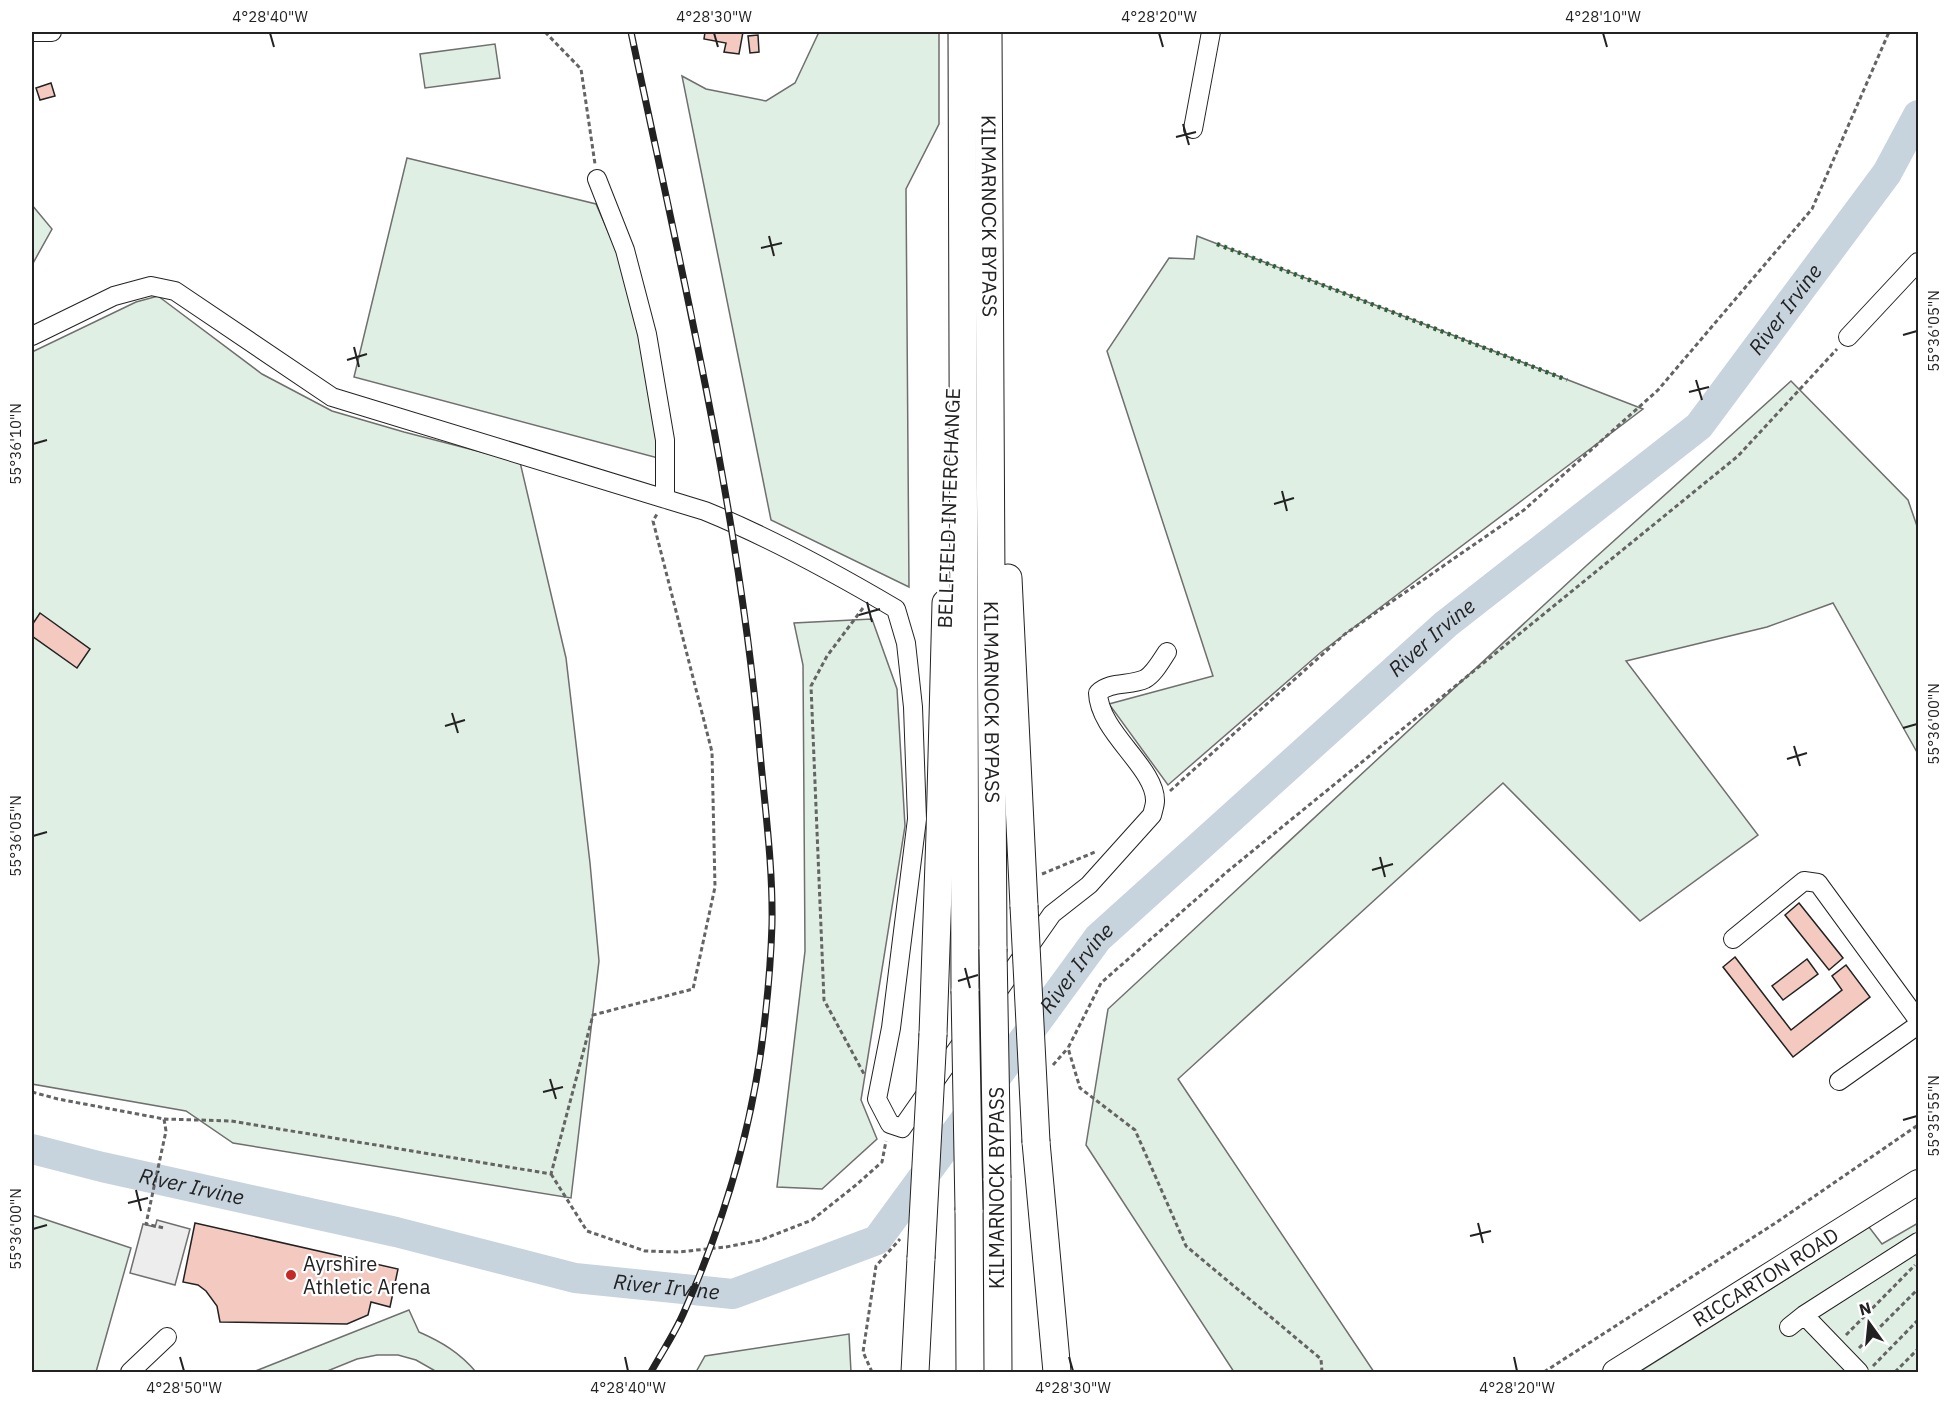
<svg xmlns="http://www.w3.org/2000/svg" width="1950" height="1404" font-family="'IBM Plex Sans',sans-serif">
	<rect width="100%" height="100%" fill="#fff"/>
	<path fill="#e0efe3" stroke="#6f6f6f" stroke-width="1.5" d="M819,32h120v92l-33,65 3,398 -138,-67 -89,-444 24,13 60,12 29,-18z
		M495,44l5,34 -75,10 -5,-34z
		M407,158l189,46 30,68 23,106 9,80 -304,-81z
		M32,205l20,24 -20,36z
		M1197,236l446,173 -323,244 -152,132 -59,-81 104,-28 -106,-325 62,-93 25,1z
		M158,296l104,78 70,37 72,21 116,30 46,196 24,205 9,98 -28,237 -338,-55 -47,-32 -154,-27v-732l104,-50z
		M1791,381l117,119 10,29v225l-85,-151 -66,24 -141,34 132,174 -118,86 -137,-138 -325,296 196,293h-140l-148,-227 22,-136 478,-443z
		M872,619l25,70 8,137 -44,274 16,39 -55,50 -45,-2 28,-236 -2,-286 -9,-42z
		M32,1215l99,33 -35,124h-64z
		M1918,1223v149h-279l230,-145 13,17z
		M409,1310l10,22c23,10 41,21 57,40h-39l-21,-12 -18,-5h-21l-20,4 -32,13h-72z
		M849,1334l2,38h-155l9,-16z"/>
	<path fill="#ededed" stroke="#6f6f6f" stroke-width="1.5" d="M157,1220l33,9 -15,56 -45,-12 13,-49 12,3z"/>
	<g fill="none" stroke-linecap="round" stroke-linejoin="round">
		<path stroke="#c7d3dd" stroke-width="30" id="s1" d="M32,1149l70,18 294,65 179,46 158,16 144,-54 221,-302 348,-314 253,-198 188,-253 31,-58"/>
	</g>
	<path fill="#f3c9c0" stroke="#222" stroke-width="1.5" d="M705,32h38l-4,22 -15,-2 2,-9 -22,-4z
		M758,35l1,17 -9,1 -2,-17z
		M51,83l4,13 -15,4 -4,-12z
		M40,613l50,36 -13,19 -45,-32v-11z
		M1799,903l44,55 -14,12 -44,-55z
		M1735,957l56,73 51,-40 -10,-14 14,-11 24,32 -77,60 -70,-90z
		M1807,959l11,15 -35,26 -11,-14z
		M195,1223l203,46 -8,38 -19,-5 -3,13 -21,9 -127,-2 -3,-16 -11,-15 -8,-6 -15,-3z"/>
	<g fill="none" stroke-linecap="round" stroke-linejoin="round">
		<defs>
			<path id="minor" d="M32,32h20
				M1193,129l18,-97
				M597,179l28,71 22,84 18,106v59
				M32,336l82,-40 37,-10 24,5 157,106 373,114c66,27 130,62 191,98l10,34 7,64 4,112 -26,209 -14,71 13,25 12,4 150,-214 37,-29 63,-70c1,-4 3,-10 3,-14 1,-33 -56,-69 -57,-108 12,-12 32,-7 47,-14 9,-5 16,-18 22,-27
				M1848,337l70,-75
				M1733,939l71,-58 14,2 100,137
				M1839,1081l79,-56
				M1804,1315l55,57
				M1789,1327l15,-12 114,-73
				M130,1372l37,-35"/>
			<g id="major">
				<path id="s2" d="M1615,1372l303,-190"/>
			</g>
			<g id="highway">
				<path d="M962,32l3,959"/>
				<path id="s3" d="M988,32l5,917"/>
				<path d="M1008,578l16,328"/>
				<path d="M933,1034l7,-201 6,-230"/>
				<path d="M1036,1142l21,230"/>
				<path d="M997,1178l1,194"/>
				<path d="M969,1210l1,162"/>
				<path d="M915,1372l6,-114"/>
			</g>
		</defs>
		<use href="#minor" stroke="#222" stroke-width="20"/>
		<use href="#major" stroke="#222" stroke-width="26"/>
		<use href="#highway" stroke="#222" stroke-width="29"/>
		<path stroke="#646464" stroke-width="3" stroke-dasharray="4.5 3" stroke-linecap="butt" d="M545,32l36,37 14,95
			M863,608l-36,48 -16,30 13,314 40,74
			M1170,791l175,-157 179,-124 134,-120 154,-181 77,-177
			M1042,874l53,-22
			M1053,1065l15,-17
			M32,1092l26,7 106,20 2,12 -20,93 18,4
			M164,1119l67,2 320,53 42,-159 100,-26 22,-102 -3,-135 -59,-231 4,-7
			M551,1174l36,57 58,20 33,1 48,-5 35,-7 51,-20 44,-35 26,-23 4,-21
			M1846,1335l69,-70
			M1859,1348l59,-59
			M1873,1366l45,-46
			M872,1372l-9,-20 13,-86 24,-27
			M1322,1372l-1,-13 -135,-113 -51,-116 -55,-42 -12,-40 33,-65 127,-112 510,-415 99,-107
			M1544,1372l233,-150 141,-97
			M1895,1372l23,-23"/>
		<use href="#minor" stroke="#fff" stroke-width="18"/>
		<use href="#major" stroke="#fff" stroke-width="24"/>
		<use href="#highway" stroke="#fff" stroke-width="27"/>
		<defs>
			<path id="rail" d="M631,32c50,238 108,477 129,720 5,57 13,114 12,172 -1,34 -4,69 -8,103 -11,98 -40,195 -80,285 -9,21 -22,40 -33,60"/>
		</defs>
		<use href="#rail" stroke="#222" stroke-width="7"/>
		<use href="#rail" stroke="#fff" stroke-width="4.5" stroke-dasharray="14" stroke-linecap="butt"/>
		<defs>
			<path id="highway-bridge" d="M1024,906l12,236
				M993,949l4,229
				M965,991l4,219
				M921,1258l12,-224"/>
		</defs>
		<use href="#highway-bridge" stroke="#222" stroke-width="29" stroke-linecap="butt"/>
		<use href="#highway-bridge" stroke="#fff" stroke-width="27"/>
		<path stroke="#2f5e38" stroke-width="4.5" stroke-dasharray="3 4.5" stroke-linecap="butt" d="M1217,244l350,136"/>
	</g>
	<path fill="none" stroke="#222" stroke-width="2" d="M270,33l4,14M714,33l4,14M1159,33l4,14M1603,33l4,14M1183,124l6,21M1176,137l20,-5M769,236l5,20M761,248l21,-5M1903,335l14,-4M354,347l5,20M347,360l20,-6M1696,380l6,20M1689,392l20,-5M33,444l14,-4M1282,491l5,20M1274,504l20,-6M867,602l5,20M859,615l21,-6M452,713l6,20M445,726l20,-6M1903,728l14,-4M1794,746l6,20M1787,759l20,-6M33,836l14,-4M1380,857l5,20M1372,870l21,-6M965,968l5,20M958,981l20,-6M550,1079l6,20M543,1092l20,-5M1903,1120l14,-4M136,1190l5,21M128,1203l20,-5M1478,1223l5,20M33,1229l14,-4M1470,1236l21,-5M180,1357l4,14M625,1357l3,14M1069,1357l4,14M1514,1357l3,14"/>
	<circle fill="#c62828" stroke="#fff" stroke-width="2" cx="291" cy="1275" r="6"/>
	<g text-anchor="middle" stroke-width="4.5" stroke-linejoin="round" paint-order="stroke">
		<g font-size="20" fill="#222" stroke="#fff">
			<text dy="7" stroke="none"><textPath href="#s3" startOffset="184">KILMARNOCK BYPASS</textPath></text>
			<text transform="translate(949 508) rotate(-88)" y="7">BELLFIELD INTERCHANGE</text>
			<text dy="7" stroke="none"><textPath href="#s3" startOffset="670">KILMARNOCK BYPASS</textPath></text>
			<text transform="translate(997 1188) rotate(-90)" y="7">KILMARNOCK BYPASS</text>
			<text dy="7" stroke="none"><textPath href="#s2" startOffset="178">RICCARTON ROAD</textPath></text>
		</g>
		<g font-size="20" fill="#222" stroke="#fff" text-anchor="start">
			<text x="303" y="1271">Ayrshire<tspan x="303" dy="23">Athletic Arena</tspan></text>
		</g>
		<g font-size="21" font-style="italic" fill="#222" stroke="#fff">
			<text dy="7" stroke="none"><textPath href="#s1" startOffset="2180">River Irvine</textPath></text>
			<text dy="7" stroke="none"><textPath href="#s1" startOffset="1694">River Irvine</textPath></text>
			<text dy="7" stroke="none"><textPath href="#s1" startOffset="1208">River Irvine</textPath></text>
			<text dy="7" stroke="none"><textPath href="#s1" startOffset="164">River Irvine</textPath></text>
			<text dy="7" stroke="none"><textPath href="#s1" startOffset="650">River Irvine</textPath></text>
		</g>
	</g>
	<rect width="1950" height="1404" fill="none" stroke="#ffffff" stroke-width="66"/>
	<g transform="translate(1869 1323) rotate(345)" stroke="#ffffff" stroke-width="4.5" paint-order="stroke">
	<path d="M0-4.5L10 22L0 15L-10 22Z" fill="#222222"/>
	<text y="-9" font-size="16" font-weight="bold" text-anchor="middle" fill="#222222">N</text>
	</g>
	<rect x="33" y="33" width="1884" height="1338" fill="none" stroke="#222" stroke-width="2"/>
	<g font-size="15" text-anchor="middle" fill="#222">
		<text x="270" y="22">4°28'40"W</text>
		<text x="714" y="22">4°28'30"W</text>
		<text x="1159" y="22">4°28'20"W</text>
		<text x="1603" y="22">4°28'10"W</text>
		<text transform="translate(1934 331) rotate(-90)" y="5">55°36'05"N</text>
		<text transform="translate(16 444) rotate(-90)" y="5">55°36'10"N</text>
		<text transform="translate(1934 724) rotate(-90)" y="5">55°36'00"N</text>
		<text transform="translate(16 836) rotate(-90)" y="5">55°36'05"N</text>
		<text transform="translate(1934 1116) rotate(-90)" y="5">55°35'55"N</text>
		<text transform="translate(16 1229) rotate(-90)" y="5">55°36'00"N</text>
		<text x="184" y="1393">4°28'50"W</text>
		<text x="628" y="1393">4°28'40"W</text>
		<text x="1073" y="1393">4°28'30"W</text>
		<text x="1517" y="1393">4°28'20"W</text>
	</g>
</svg>
